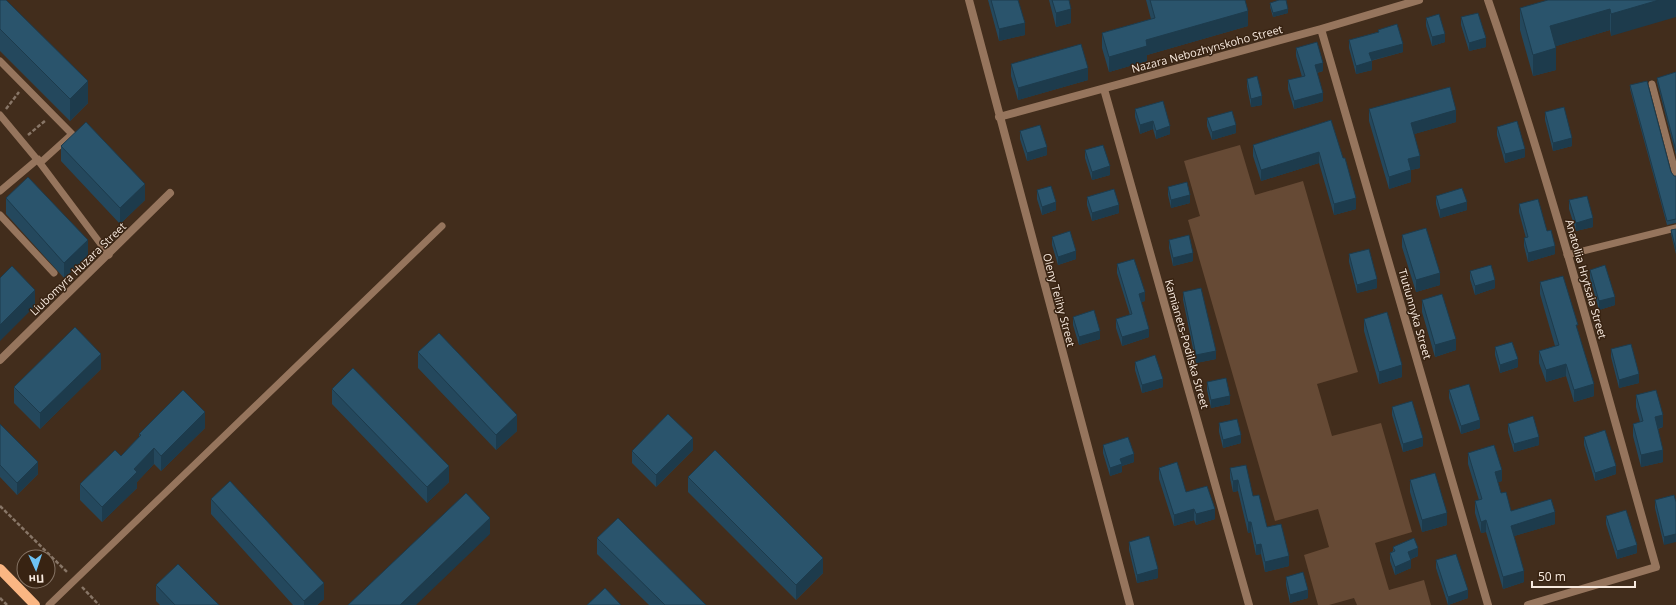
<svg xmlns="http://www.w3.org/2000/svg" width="1676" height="605" font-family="'Open Sans',sans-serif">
	<rect width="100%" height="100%" fill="#422d1c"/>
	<path fill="#664a35" d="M1240,145l15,50 48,-14 55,191 -41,12 15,52 49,-13 31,109 -37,11 14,47 35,-10 7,25h-74l-3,-7 -25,7h-11l-14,-50 25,-8 -11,-38 -43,12 -87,-301 12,-4 -16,-55z"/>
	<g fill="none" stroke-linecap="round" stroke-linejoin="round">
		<path stroke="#887667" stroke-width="2.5" stroke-dasharray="4 2" stroke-linecap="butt" d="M6,109l13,-17
			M28,135l18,-15
			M0,506l68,67
			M82,587l17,18
			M0,598l7,7"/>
		<path stroke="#96755d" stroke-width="7" d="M0,61l72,73 -32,29
			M1652,84l24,91
			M0,115l40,48 69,92
			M0,191l38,-32
			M0,215l54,58
			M1567,255l109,-27
			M49,605l393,-379"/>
		<path stroke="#96755d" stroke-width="8" d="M969,0l161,605
			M1488,0c64,186 114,377 168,567l-128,38
			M1321,29l167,576
			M1104,89l145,516
			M999,117l322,-88 98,-29
			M0,360l170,-167"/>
		<path stroke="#fab683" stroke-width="10" d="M0,569l35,36"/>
	</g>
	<path fill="#24485d" d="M0,0l88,103 -18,18 -70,-70z
		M988,0h30l7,35 -26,6z
		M1049,0h20l2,23 -15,4z
		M1146,0h99l3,26 -101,29v6l-38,11 -7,-24v-15l49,-14z
		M1676,0l-65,36 -1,-6 -54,16v24l-23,6 -13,-46v-22z
		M1270,3l18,10 -15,4 -3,-10z
		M1461,17l25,30 -17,4 -8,-26z
		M1426,18l19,24 -13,4 -6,-20z
		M1378,30l25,22 -32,9 1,9 -16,4 -7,-26v-8l29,-8z
		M1296,48l27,23 -6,2 6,28 -29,8 -6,-20v-9l14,-3 -6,-21z
		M1011,64l77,16 -70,20 -7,-24z
		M1676,72v83l-19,-73v-4z
		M1247,79l15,26 -11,2 -4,-20z
		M1630,85l41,87 3,4h2v47l-9,2 -37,-136z
		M1135,109l35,25 -14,5 -3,-10 -13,5 -5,-17z
		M1369,109l87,13 -42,12 6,34 -9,2v12l-22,7 -20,-68z
		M1545,112l27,34 -19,5 -8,-31z
		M1207,118l29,15 -24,7 -5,-14z
		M1331,120l25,89 -22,6 -15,-52 -58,18 -8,-25v-11z
		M1497,127l28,30 -20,6 -8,-28z
		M1020,131l27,24 -20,6 -7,-22z
		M61,146l84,54 -25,24 -59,-63z
		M1085,150l25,25 -18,5 -7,-22z
		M1168,187l22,16 -19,5 -3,-13z
		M1037,190l19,20 -14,5 -5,-16z
		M1436,196l31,14 -27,8 -4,-14z
		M1087,197l32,16 -27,8 -5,-16z
		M6,198l82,58 -24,22 -58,-64z
		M1569,200l24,27 -17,4 -7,-22z
		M1519,204l28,27 8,23 -27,8 -4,-16v-8h2l-7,-26z
		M1676,229v25l-5,-20v-4z
		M1402,235l38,50 -24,7 -14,-45z
		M1052,237l24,22 -18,6 -6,-20z
		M1169,240l24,21 -20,5 -4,-18z
		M1349,254l28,34 -20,5 -8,-31z
		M1117,264l28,37 -4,1 8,35 -27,9 -6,-18v-9l14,-4 -13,-42z
		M1590,270l25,35 -16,5 -9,-32z
		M1470,271l25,17 -20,7 -5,-16z
		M1540,282l38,49 16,65 -20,6 -8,-26 -20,6 -7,-19v-12l16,-5 -15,-52z
		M1183,292l33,67 -20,4 -13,-63z
		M1422,300l34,50 -21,7 -13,-45z
		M1073,317l27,22 -21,6 -6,-20z
		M1364,319l38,58 -23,7 -15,-53z
		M1495,347l23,20 -18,6 -5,-18z
		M1611,349l28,34 -20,5 -8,-31z
		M418,352l99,79 -21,19 -78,-82z
		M1135,362l28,25 -21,6 -7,-23z
		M101,369l-61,60 -26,-26v-16z
		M1207,382l23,22 -19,4 -4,-18z
		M332,389l117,93 -22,21 -95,-99z
		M1449,390l31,38 -19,6 -12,-36z
		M1636,395l27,32 -5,2 5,33 -22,5 -8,-31v-12l7,-2 -4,-15z
		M1392,407l31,39 -20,6 -11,-37z
		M1219,423l22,20 -18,5 -4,-16z
		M0,424l38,50 -21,21 -17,-18z
		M1508,424l31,21 -25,7 -6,-20z
		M205,428l-44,43 -7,-7 -17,18v6l-35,34 -22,-22v-16l41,-28 18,-19v-3z
		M1584,437l32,37 -21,7 -11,-36z
		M1103,445l31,17 -12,4v6l-12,4 -7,-23z
		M693,450l-37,37 -24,-24v-12z
		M1468,453l34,28 -4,1 3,11 10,18 44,13 -41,12 10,46 -21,7 -17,-57 -5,1 -6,-20v-12l4,-1 -11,-36z
		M1159,468l27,24 29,27 -19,6 -2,-5 -20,6 -15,-47z
		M1230,468l23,28 14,31 22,39 -24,6 -4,-18 -5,1 -5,-23 -3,1 -10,-42 -5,1 -3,-14z
		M688,477l135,96 -27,27 -108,-108z
		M1410,480l37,45 -25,7 -12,-40z
		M1674,495l-10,50 -9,-37v-8z
		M211,499l113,100 -7,6h-24l-82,-91z
		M1606,516l31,37 -20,6 -11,-35z
		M597,538l109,67h-57l-52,-51z
		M1129,542l29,36 -21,5 -8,-33z
		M1393,547l25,9 -7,3v9l-16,7 -5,-14v-8l3,-2z
		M1436,560l32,38 -20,7 -12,-37z
		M1286,577l22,21 -18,5 -4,-18z
		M156,585l63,20h-59l-4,-4z"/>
	<path fill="#1d3b4c" d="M1659,0h17v17l-65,19v-22z
		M1071,9v14l-15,4v-14z
		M1288,9v4l-15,4v-4z
		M1610,9v21l-60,18v-22z
		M1248,11v15l-101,29v6l-38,11v-15l37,-17z
		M1025,23v12l-26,6v-12z
		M1445,34v8l-13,4v-9z
		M1486,38v9l-17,4v-8z
		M1403,44v8l-34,9v-8z
		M1556,48v22l-23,6v-21z
		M1372,61v9l-16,4v-8z
		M1323,63v8l-8,2v-8z
		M1088,68v12l-70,20v-12z
		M88,81v22l-18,18v-22z
		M1323,93v8l-29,8v-8z
		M1262,96v9l-11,2v-8z
		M1456,110v12l-45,13v-12z
		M1153,121v8l-13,5v-9z
		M1236,125v8l-24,7v-8z
		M1170,126v8l-14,5v-8z
		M1572,138v8l-19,5v-8z
		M1047,147v8l-20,6v-8z
		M1525,149v8l-20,6v-9z
		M1319,152v11l-58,18v-11z
		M1420,156v12l-9,2v12l-22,7v-12l19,-18z
		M1110,166v9l-18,5v-8z
		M145,184v16l-25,24v-16z
		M1190,195v8l-19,5v-8z
		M1356,198v11l-22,6v-11z
		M1056,202v8l-14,5v-8z
		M1467,202v8l-27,8v-8z
		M1119,205v8l-27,8v-8z
		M1593,218v9l-17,4v-8z
		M88,240v16l-24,22v-15z
		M1555,246v8l-27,8v-9z
		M1076,251v8l-18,6v-8z
		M1193,253v8l-20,5v-8z
		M1440,273v12l-24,7v-12z
		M1377,279v9l-20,5v-8z
		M1495,280v8l-20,7v-9z
		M35,290v16l-35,35v-16z
		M1145,292v9l-6,2v-9z
		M1615,297v8l-16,5v-9z
		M1149,329v8l-27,9v-9z
		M1100,331v8l-21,6v-8z
		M1456,339v11l-21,7v-12z
		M1216,351v8l-20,4v-8z
		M101,354v15l-61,60v-16z
		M1518,359v8l-18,6v-8z
		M1566,364v12l-20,6v-12z
		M1402,365v12l-23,7v-12z
		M1639,374v9l-20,5v-8z
		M1163,379v8l-21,6v-8z
		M1594,384v12l-20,6v-12z
		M1230,396v8l-19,4v-8z
		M205,412v16l-44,43v-15z
		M517,415v16l-21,19v-15z
		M1663,415v12l-8,2v-12z
		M1480,420v8l-19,6v-8z
		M1241,435v8l-18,5v-8z
		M1539,437v8l-25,7v-8z
		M693,438v12l-37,37v-12z
		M1423,438v8l-20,6v-8z
		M154,448v16l-17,18v6l-35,34v-15l32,-38z
		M1663,450v12l-22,5v-12z
		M1134,454v8l-12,4v6l-12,4v-8l10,-9z
		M38,462v12l-21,21v-12z
		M449,466v16l-22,21v-16z
		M1616,466v8l-21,7v-8z
		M1502,470v11l-7,2v-11z
		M1238,480v11l-5,1v-11z
		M1194,509v11l-20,6v-11z
		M1215,509v10l-19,6v-11z
		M1555,512v12l-44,13v-11z
		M1447,513v12l-25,7v-12z
		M490,518v16l-74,71h-16z
		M1486,520v12l-5,1v-11z
		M1248,522h3v10l-3,1z
		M1676,534v8l-12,3v-8z
		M1261,544v10l-5,1v-10z
		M1637,545v8l-20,6v-8z
		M1418,548v8l-10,4v-8z
		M1289,556v10l-24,6v-10z
		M823,558v15l-27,27v-15z
		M1411,560v8l-16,7v-8z
		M1158,569v9l-21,5v-8z
		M1524,571v11l-21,7v-12z
		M324,583v16l-7,6h-13v-4z
		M1308,590v8l-18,5v-8z
		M1468,590v8l-20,7v-8z"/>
	<path fill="#2a546c" stroke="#1d3b4c" d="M0,0h6l82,81 -18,18 -70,-70z
		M991,0h27l7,23 -26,6z
		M1052,0h17l2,9 -15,4z
		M1150,0h95l3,11 -102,29 1,6 -38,11 -7,-24 53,-15z
		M1279,0h7l2,9 -15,4 -3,-10z
		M1548,0h111l-48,14 -1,-5 -60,17 6,22 -23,7 -13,-47z
		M1478,13l8,25 -17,5 -8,-26z
		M1439,14l6,20 -13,3 -6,-19z
		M1397,24l6,20 -34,9 3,8 -16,5 -7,-26 30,-8 -1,-2z
		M1317,42l6,21 -8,2 8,28 -29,8 -6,-21 17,-4 -9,-28z
		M1081,44l7,24 -70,20 -7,-24z
		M1676,72v79l-19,-73z
		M1257,76l5,20 -11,3 -4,-20z
		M1647,81l24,91 3,4h2v43l-9,2 -37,-136z
		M1450,87l6,23 -45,13 9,33 -12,3 3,11 -22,7 -20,-68z
		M1163,101l7,25 -14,5 -3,-10 -13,4 -5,-16z
		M1564,107l8,31 -19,5 -8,-31z
		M1232,111l4,14 -24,7 -5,-14z
		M1331,120l12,38h2l11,40 -22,6 -15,-52 -58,18 -8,-25z
		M1517,121l8,28 -20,5 -8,-27z
		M86,122l59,62 -25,24 -59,-62z
		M1040,125l7,22 -20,6 -7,-22z
		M1103,145l7,21 -18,6 -7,-22z
		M28,177l60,63 -24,23 -58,-65z
		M1187,182l3,13 -19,5 -3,-13z
		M1051,186l5,16 -14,5 -5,-17z
		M1462,188l5,14 -27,8 -4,-14z
		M1114,189l5,16 -27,8 -5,-16z
		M1587,196l6,22 -17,5 -7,-23z
		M1538,199l9,32 4,-1 4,16 -27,7 -4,-15 4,-1 -9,-33z
		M1426,228l14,45 -24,7 -14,-45z
		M1676,229v21l-5,-20z
		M1070,231l6,20 -18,6 -6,-20z
		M1189,235l4,18 -20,5 -4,-18z
		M1369,249l8,30 -20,6 -8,-31z
		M1134,259l11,33 -6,2 10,35 -27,8 -6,-18 16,-5 -15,-50z
		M1491,265l4,15 -20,6 -5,-15z
		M1605,265l10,32 -16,4 -9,-31z
		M12,266l23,24 -35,35v-47z
		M1563,276l15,49h-2l18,59 -20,6 -8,-26 -20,6 -7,-19 20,-6 -19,-63z
		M1201,288l15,63 -20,4 -13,-63z
		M1442,294l14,45 -21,6 -13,-45z
		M1094,310l6,21 -21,6 -6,-20z
		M1387,312l15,53 -23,7 -15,-53z
		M75,327l26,27 -61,59 -26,-26z
		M439,333l78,82 -21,20 -78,-83z
		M1512,342l6,17 -18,6 -5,-18z
		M1631,344l8,30 -20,6 -8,-31z
		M1155,355l8,24 -21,6 -7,-23z
		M353,368l96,98 -22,21 -95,-98z
		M1226,378l4,18 -19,4 -4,-18z
		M1469,384l11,36 -19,6 -12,-36z
		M183,390l22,22 -44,44 -7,-8 -20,21 3,3 -35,35 -22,-23 35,-34 6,6 20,-21 -2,-1z
		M1656,390l7,25 -8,2 8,33 -22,5 -8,-31 10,-3 -7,-26z
		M1412,401l11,37 -20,6 -11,-37z
		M668,414l25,24 -37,37 -24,-24z
		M1533,416l6,21 -25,7 -6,-20z
		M1237,419l4,16 -18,5 -4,-17z
		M0,424l38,38 -21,21 -17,-18z
		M1605,430l11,36 -21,7 -11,-36z
		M1128,437l6,17 -14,5 2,5 -12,4 -7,-23z
		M1494,445l8,25 -7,2 6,21 5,-1 5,19 40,-12 4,13 -44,14 13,45 -21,6 -17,-57 -5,2 -6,-21 7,-2 -14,-46z
		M715,450l108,108 -27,27 -108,-108z
		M1177,462l9,30 21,-6 8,23 -19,5 -2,-5 -20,6 -15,-47z
		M1246,465l7,31 6,-1 8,32 14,-3 8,32 -24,6 -4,-18 -5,1 -5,-23h-3l-10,-42 -5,1 -3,-13z
		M1435,473l12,40 -25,7 -12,-40z
		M230,481l94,102 -20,18 -93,-102z
		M466,493l24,25 -90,87h-52z
		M1674,495l2,7v32l-12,3 -9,-37z
		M1626,510l11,35 -20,6 -11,-35z
		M618,518l88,87h-41l-68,-67z
		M1149,536l9,33 -21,6 -8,-33z
		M1414,538l4,10 -10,4 3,8 -16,7 -5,-14 5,-2 -2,-4z
		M1456,554l12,36 -20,7 -12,-37z
		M178,564l41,41h-44l-19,-20z
		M1303,572l5,18 -18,5 -4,-18z
		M605,588l16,17h-34z"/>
	<g text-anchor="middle" stroke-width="3" stroke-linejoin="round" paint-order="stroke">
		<g font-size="11" fill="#f8eadf" stroke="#382312">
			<text transform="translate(1207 49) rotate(-15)" y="4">Nazara Nebozhynskoho Street</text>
			<text transform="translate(78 269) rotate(-44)" y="4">Liubomyra Huzara Street</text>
			<text transform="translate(1586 279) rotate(74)" y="4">Anatoliia Hrytsaia Street</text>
			<text transform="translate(1059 300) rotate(75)" y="4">Oleny Telihy Street</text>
			<text transform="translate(1415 314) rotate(74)" y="4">Tiutiunnyka Street</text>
			<text transform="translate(1187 344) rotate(74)" y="4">Kamianets-Podilska Street</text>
		</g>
	</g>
	<g transform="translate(36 569) rotate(177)"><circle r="19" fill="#382312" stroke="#857364"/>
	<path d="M0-3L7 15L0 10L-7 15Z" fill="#6ec2f3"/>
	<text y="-6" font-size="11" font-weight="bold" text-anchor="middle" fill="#f8eadf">Пн</text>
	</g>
	<path d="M1532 581v6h103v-6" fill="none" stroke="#f8eadf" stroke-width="2"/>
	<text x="1538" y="581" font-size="12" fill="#f8eadf" stroke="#382312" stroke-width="3" paint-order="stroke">50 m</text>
</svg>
